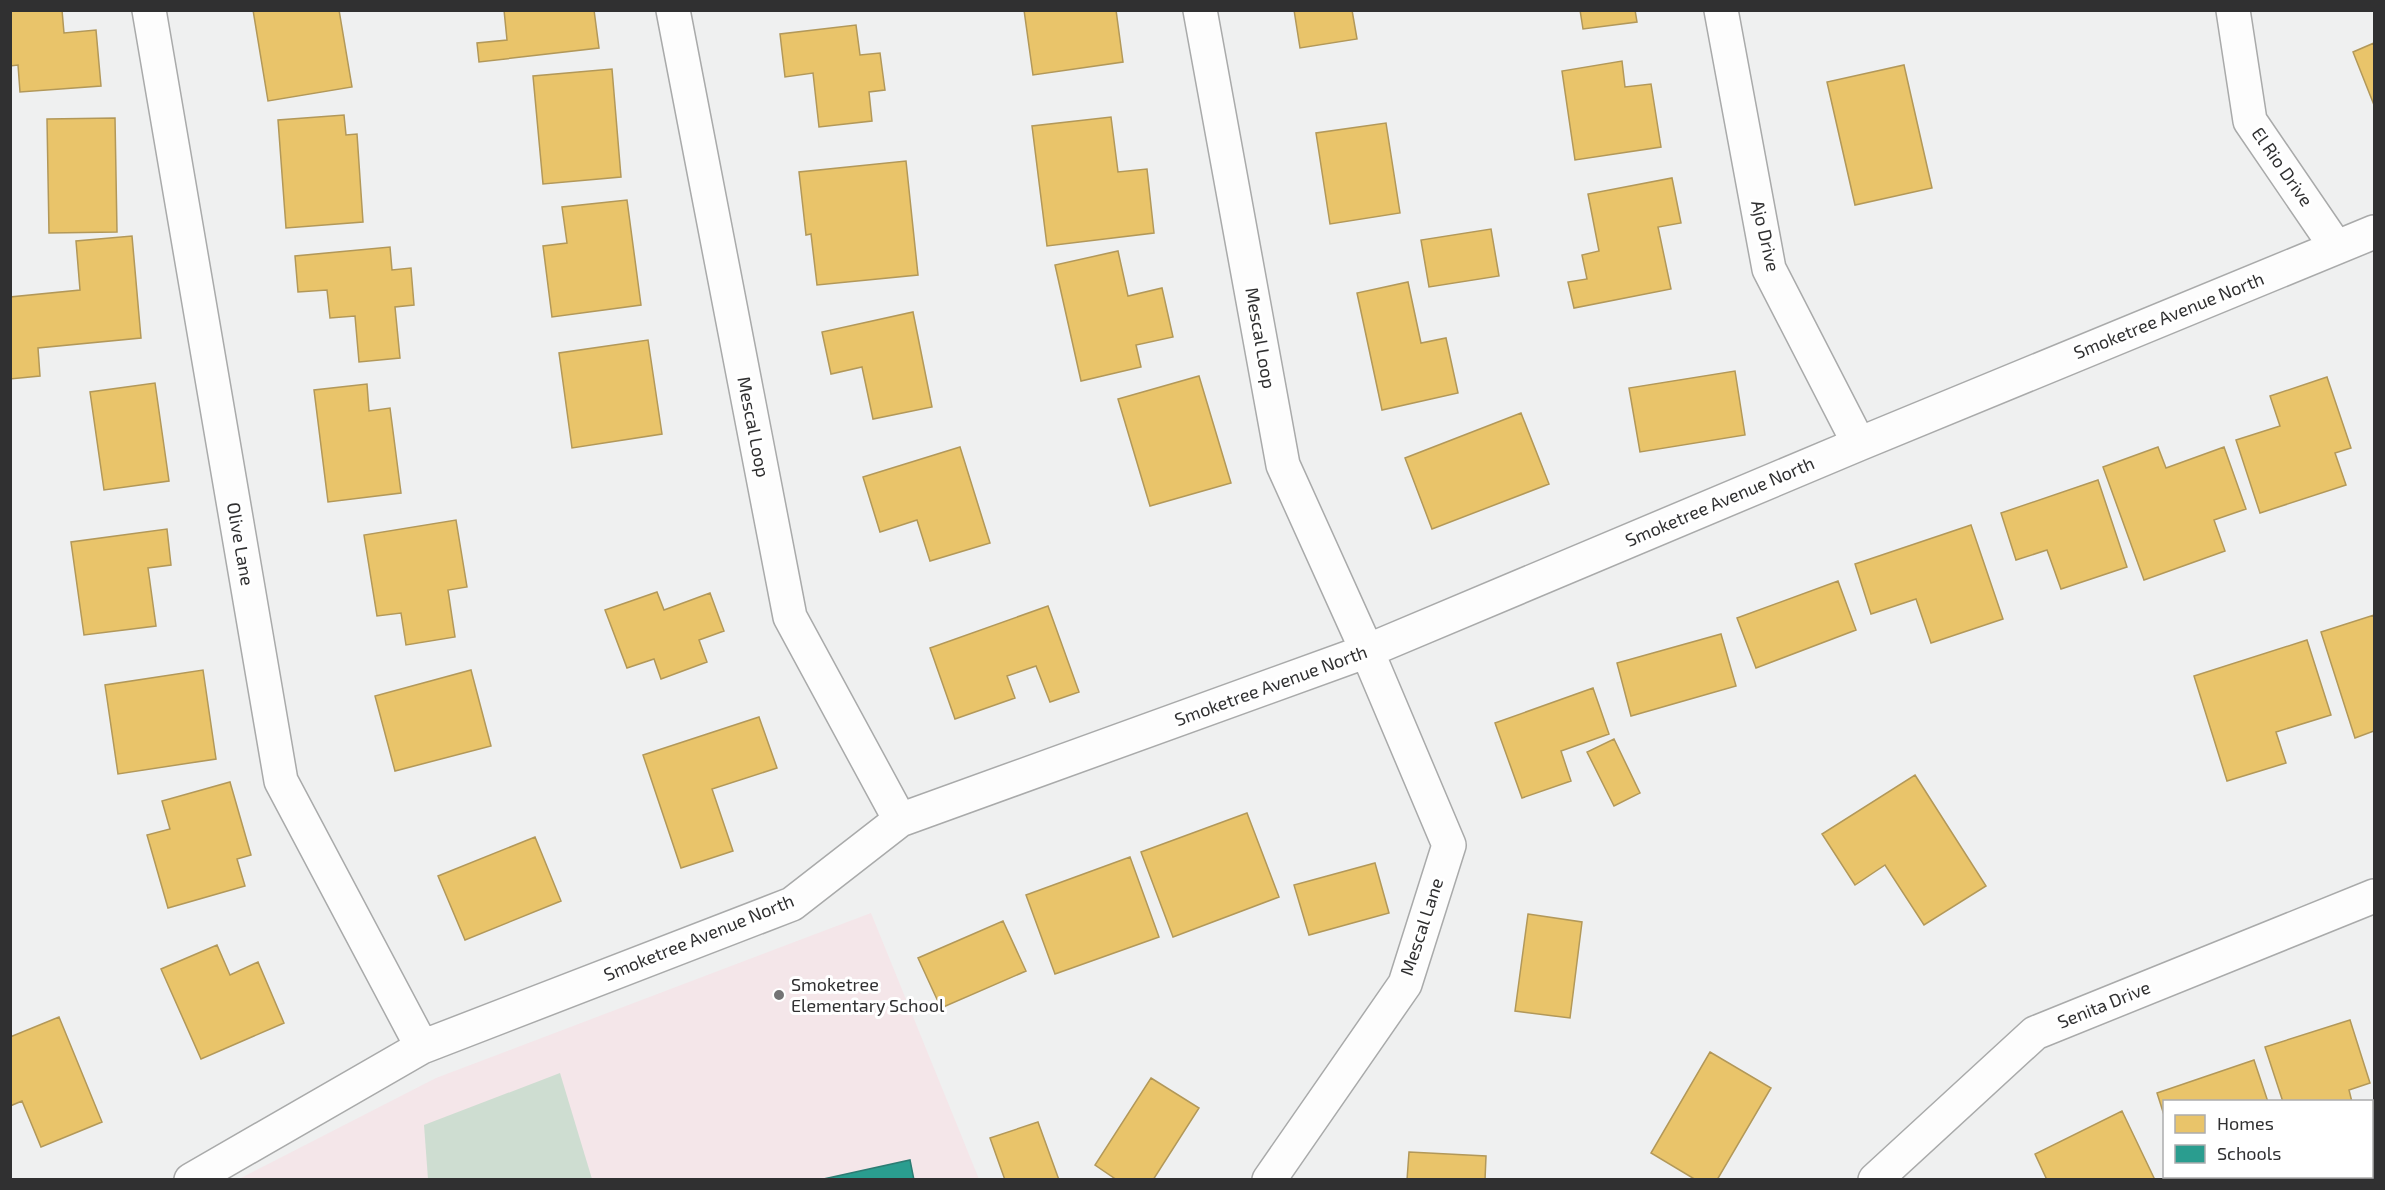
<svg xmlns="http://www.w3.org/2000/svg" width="2385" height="1190" font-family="'Exo 2',sans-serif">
	<rect width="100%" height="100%" fill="#eff0f0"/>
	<path fill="#f4e6e9" d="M871,913l108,266 -742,1 199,-102z"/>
	<path fill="#ceddd1" d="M560,1073l32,106h-164l-4,-54z"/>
	<path fill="#e9c46a" stroke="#b29859" stroke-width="1.5" d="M10,10h52l2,23 32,-3 5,56 -81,6 -2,-27 -8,1z
		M253,10h86l13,77 -84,14z
		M504,10h90l5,38 -120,14 -2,-19 30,-3z
		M1024,10h92l7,52 -90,13z
		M1294,10h58l5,29 -57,9z
		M1580,10h55l2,12 -54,7z
		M856,25l4,30 20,-2 5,37 -16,2 3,29 -53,6 -6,-54 -28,4 -5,-43z
		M2374,43v62l-21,-53z
		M1622,61l3,26 26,-3 10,63 -86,13 -13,-89z
		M1904,65l28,123 -77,17 -28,-123z
		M612,69l9,108 -78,7 -10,-108z
		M344,115l2,20 11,-1 6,88 -77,6 -8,-108z
		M1111,117l7,55 29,-3 7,64 -107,13 -15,-120z
		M115,118l2,114 -68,1 -2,-114z
		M1386,123l14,90 -70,11 -14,-91z
		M906,161l12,114 -101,10 -6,-51 -5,1 -7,-63z
		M1672,178l9,45 -23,4 13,62 -97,19 -6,-26 19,-3 -5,-24 17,-4 -11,-57z
		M627,200l14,105 -89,12 -9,-71 24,-3 -5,-36z
		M1491,229l8,47 -70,11 -8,-47z
		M132,236l9,102 -103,10 2,28 -30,3v-82l70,-7 -4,-49z
		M390,247l2,23 19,-2 3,37 -19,2 5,51 -41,4 -4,-46 -25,2 -3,-28 -29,2 -3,-36z
		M1118,251l10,45 34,-8 11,49 -37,8 5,22 -60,14 -26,-116z
		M1408,282l13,61 25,-5 12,55 -76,17 -25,-117z
		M913,312l19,95 -59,12 -11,-52 -31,7 -9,-42z
		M648,340l14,94 -90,14 -13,-95z
		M1735,371l10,64 -105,17 -11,-64z
		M1199,376l32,107 -81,23 -32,-107z
		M2327,377l24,71 -16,5 11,32 -86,28 -24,-73 44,-14 -10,-30z
		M155,383l14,98 -65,9 -14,-98z
		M367,384l2,27 21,-3 11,85 -73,9 -14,-112z
		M1521,413l28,71 -117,45 -27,-71z
		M960,447l30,96 -60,18 -13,-41 -37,12 -17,-55z
		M2158,447l8,21 58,-21 22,62 -32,11 11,31 -81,29 -41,-113z
		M2098,480l29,87 -66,22 -14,-39 -31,10 -15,-47z
		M456,520l11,67 -19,3 7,47 -49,8 -5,-32 -24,3 -13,-81z
		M1971,525l32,94 -72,24 -15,-44 -45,15 -16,-50z
		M167,529l4,36 -23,3 8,58 -72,9 -13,-93z
		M1838,581l18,49 -100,38 -19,-50z
		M657,592l7,18 46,-17 14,38 -25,9 8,22 -46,17 -7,-20 -27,9 -22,-58z
		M1048,606l31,86 -29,10 -14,-36 -29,10 8,22 -60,21 -25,-71z
		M2374,615v116l-19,7 -34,-106z
		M1721,634l15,52 -105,30 -14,-53z
		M2307,640l24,75 -55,17 10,31 -59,18 -33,-105z
		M203,670l13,89 -98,15 -13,-89z
		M471,670l20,76 -96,25 -20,-75z
		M1593,688l16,46 -48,17 10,30 -49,17 -27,-75z
		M759,717l18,51 -65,21 21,62 -52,17 -38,-113z
		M1614,739l26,54 -26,13 -27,-54z
		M1915,775l71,111 -62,39 -39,-60 -30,20 -33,-51z
		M230,782l21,73 -14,4 8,27 -77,22 -21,-73 23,-6 -8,-28z
		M1247,813l32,84 -106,40 -32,-85z
		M535,837l26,64 -96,39 -27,-64z
		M1130,857l29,80 -104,37 -29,-79z
		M1375,863l14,50 -80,22 -15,-50z
		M1528,914l54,8 -12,96 -55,-7z
		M1003,921l23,50 -85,37 -23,-50z
		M217,945l13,30 28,-13 26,61 -83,36 -40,-90z
		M59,1017l43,105 -61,25 -19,-46 -12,5v-69z
		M2350,1020l20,63 -21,7 3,12h-69l-18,-55z
		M1710,1052l61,36 -54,92h-21l-45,-27z
		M2254,1060l14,42h-104v13l-7,-22z
		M1151,1078l48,30 -46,72h-36l-22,-15z
		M2122,1111l33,69h-108l-12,-26z
		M1038,1122l21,58h-54l-15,-42z
		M1409,1152l77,4 -1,24h-78z"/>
	<path fill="#2a9d8f" stroke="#2c7c73" stroke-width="1.5" d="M910,1160l4,20h-95z"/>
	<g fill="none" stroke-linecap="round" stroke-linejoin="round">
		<defs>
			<path id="minor" d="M149,10l132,771 141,266
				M673,10l117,607 110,203
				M1200,10l83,455 84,186 82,194 -44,139 -136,196
				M1721,10l48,259 90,175
				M2233,10l17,111 86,126
				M191,1180l231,-133 370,-143 108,-84 467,-169 492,-207 515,-212
				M1875,1180l160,-147 339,-137"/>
		</defs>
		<use href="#minor" stroke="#a9aaaa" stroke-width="36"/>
		<use href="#minor" stroke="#fdfdfd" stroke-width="33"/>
	</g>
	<circle fill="#737374" stroke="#fff" stroke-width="2" cx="779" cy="995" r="6"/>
	<g text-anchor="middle" stroke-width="6" stroke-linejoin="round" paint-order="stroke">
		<g font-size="18" fill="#303031" stroke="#fff">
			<text transform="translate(2282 167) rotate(55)" y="6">El Rio Drive</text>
			<text transform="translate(1765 236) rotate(77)" y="6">Ajo Drive</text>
			<text transform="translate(2169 316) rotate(-22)" y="6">Smoketree Avenue North</text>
			<text transform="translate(1260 338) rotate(80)" y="6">Mescal Loop</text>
			<text transform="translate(753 427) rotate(79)" y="6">Mescal Loop</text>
			<text transform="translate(1720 502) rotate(-23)" y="6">Smoketree Avenue North</text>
			<text transform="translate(240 544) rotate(80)" y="6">Olive Lane</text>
			<text transform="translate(1271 686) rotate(-20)" y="6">Smoketree Avenue North</text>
			<text transform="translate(1422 927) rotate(-72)" y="6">Mescal Lane</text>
			<text transform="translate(699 938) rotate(-22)" y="6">Smoketree Avenue North</text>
			<text transform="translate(2104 1005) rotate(-22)" y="6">Senita Drive</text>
		</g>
		<g font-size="18" fill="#303031" stroke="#fff" text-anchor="start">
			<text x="791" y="991">Smoketree<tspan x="791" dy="21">Elementary School</tspan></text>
		</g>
	</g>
	<rect width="2385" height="1190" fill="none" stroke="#303031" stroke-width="24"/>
	<rect x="2163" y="1100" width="210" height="78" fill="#ffffff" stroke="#acacad" stroke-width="1.5"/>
	<rect x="2175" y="1115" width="30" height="18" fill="#e9c46a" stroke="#acacad" stroke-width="1.5"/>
	<text x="2217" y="1130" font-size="18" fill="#303031">Homes</text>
	<rect x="2175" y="1145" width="30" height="18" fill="#2a9d8f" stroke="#acacad" stroke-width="1.5"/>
	<text x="2217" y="1160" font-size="18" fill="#303031">Schools</text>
</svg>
